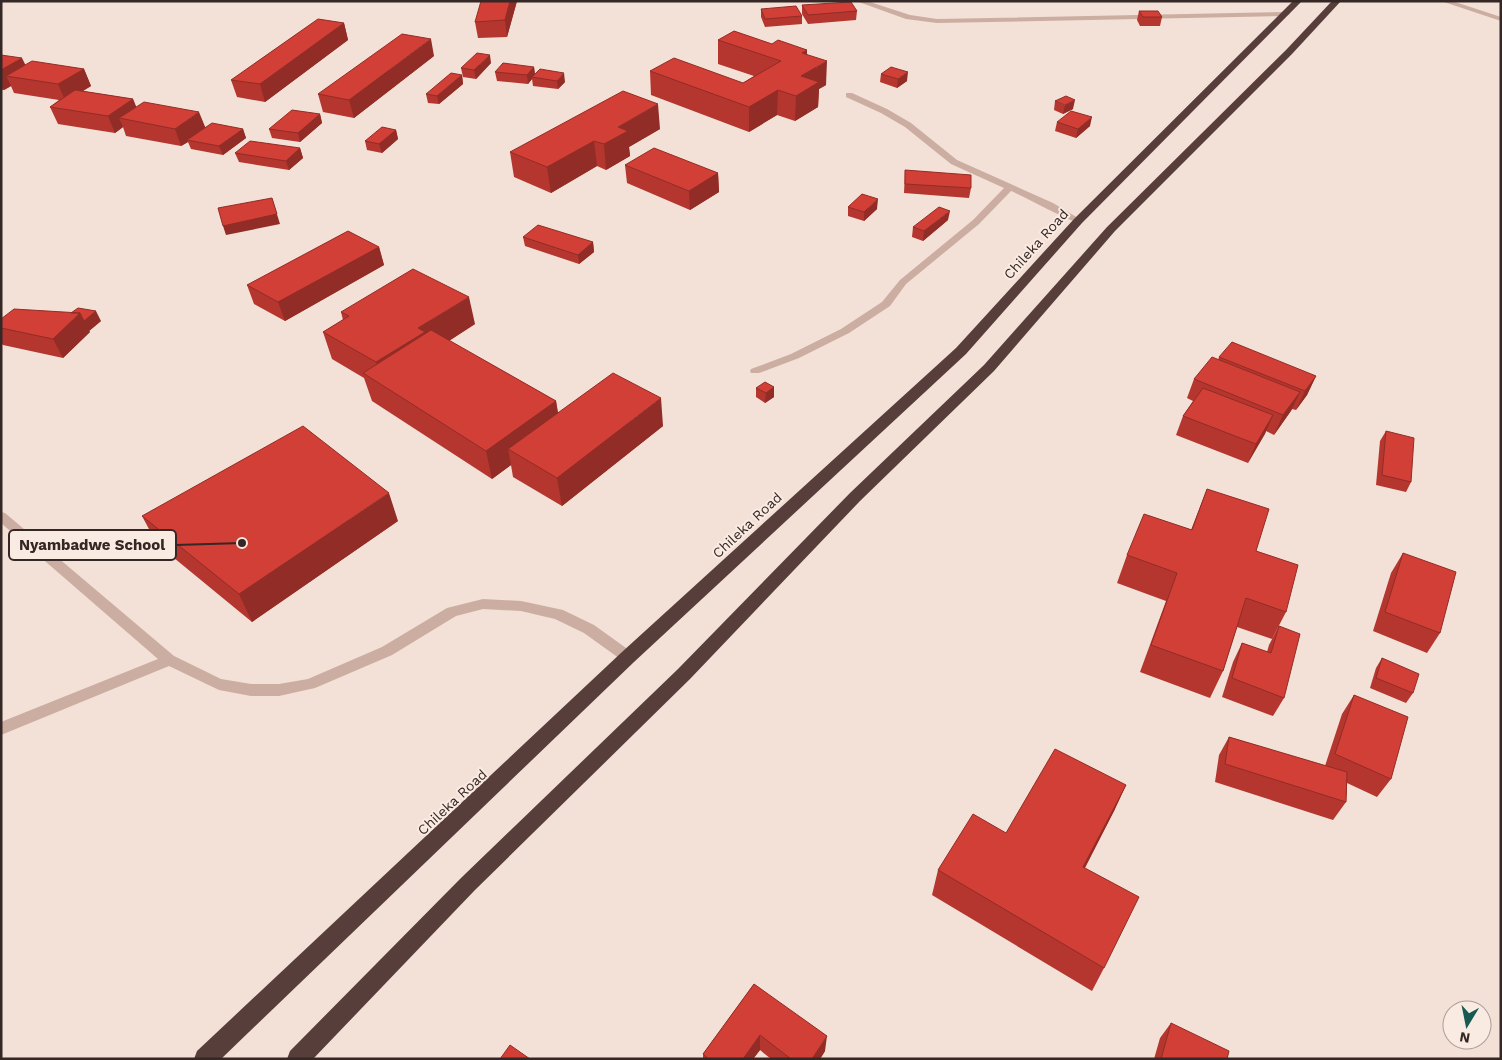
<svg xmlns="http://www.w3.org/2000/svg" width="1502" height="1060" font-family="'Work Sans',sans-serif">
	<rect width="100%" height="100%" fill="#f3e0d6"/>
	<g fill="none" stroke-linecap="round" stroke-linejoin="round">
		<path fill="#cbada1" fill-rule="evenodd" d="M856,1h11l43,14 27,4 349,-7 4,2 -4,2 -349,7 -31,-4z
			M1441,1h11l49,16v4z
			M846,93h6l35,16 24,14 46,37 96,43 30,18 -2,2c-7,1 -58,-27 -70,-32l-32,33 -73,60 -16,22 -41,27 -50,25 -40,15h-8l-1,-2 1,-2 40,-15 50,-25 41,-27 18,-22 73,-60 31,-32 -53,-24 -46,-37 -24,-14 -35,-16z
			M1,512l4,1 169,143 47,23 30,5h28l29,-5 74,-32 65,-39 36,-9 38,2 42,9 31,15 39,28 2,4 -2,4 -5,2 -5,-2 -39,-28 -29,-14 -34,-8 -38,-2 -27,7 -64,39 -77,33 -36,8h-28l-32,-6 -50,-24 -168,69v-13l157,-63 -157,-136z"/>
		<path fill="#573e3b" fill-rule="evenodd" d="M1293,1h9l-220,222 -116,131 -332,308 -413,397h-27l3,-8 425,-399 334,-304 118,-129z
			M1332,1h9l-49,53 -177,177 -121,140 -134,130 -170,178 -215,211 -162,169h-26l3,-8 171,-173 217,-209 172,-176 134,-128 123,-138 179,-177z"/>
	</g>
	<path fill="#b4362e" d="M517,1l-10,36 -29,1 -3,-16z
		M802,5l55,6 -1,9 -48,4 -6,-10z
		M761,9l41,7v8l-37,3 -4,-10z
		M1139,11l23,6 -2,9h-20l-3,-6z
		M344,23l4,17 -83,62 -28,-5 -6,-17z
		M718,40l54,4 35,6v4l19,31 -7,4 -1,18 -23,14 -18,-6 -28,17 -98,-37 -1,-24 93,12 11,-7 -36,-12z
		M1,55l24,10 59,4 7,17 -9,5 51,8 3,8 69,21 38,1 3,9 -23,17 -32,-6 -3,-7 -7,4 -55,-10 -3,-9 -8,6 -57,-9 -8,-17 9,-7 -45,-7 -3,-7 -7,4h-3z
		M434,56l-80,62 -31,-6 -5,-18z
		M491,63l-15,16 -13,-2 -2,-9z
		M534,67l1,7 30,8 -7,7 -25,-3 -1,-7 -4,5 -31,-3 -2,-9z
		M881,74l26,7 -10,7 -17,-6z
		M462,75l1,9 -24,20 -11,-1 -2,-9z
		M1055,101l18,8 -10,5 -9,-4z
		M320,114l2,9 -22,19 -28,-4 -3,-9z
		M1057,122l33,4 -14,12 -21,-7z
		M660,129l-31,18 1,9 -24,14 -9,-4 -46,27 -37,-16 -4,-25z
		M396,130l2,9 -16,14 -15,-3 -2,-9z
		M300,148l3,10 -14,12 -50,-8 -4,-9z
		M625,165l93,8 1,19 -29,18 -63,-27z
		M905,170l66,18 -2,10 -65,-5z
		M848,207l29,2 -13,12 -16,-5z
		M948,220l-25,21 -11,-4 1,-10z
		M523,237l70,5 1,10 -15,12 -54,-18z
		M379,247l5,18 -99,56 -31,-17 -7,-19z
		M341,312l134,12 -26,17 107,60 2,11 105,14 -101,80 -49,-29 -2,-12 -19,14 -120,-78 -8,-23 -32,-19 -9,-27 20,-12z
		M1,319l100,2 -12,10 1,1 -27,26 -60,-13 -2,-2z
		M1219,357l97,19 -9,19 -11,15 -4,-1 -18,26 -8,-4 -18,32 -72,-28 7,-19 10,-15 -6,-3 7,-19 24,-19z
		M774,387v10l-9,6 -9,-6v-9z
		M1386,431l25,51 -5,10 -30,-7 4,-44z
		M1207,489l49,62 30,61 -14,27 -35,-12 -14,44 -13,27 -70,-26 26,-71 -49,-18 10,-28 64,-25z
		M142,516l256,5 -146,101 -95,-78z
		M1403,553l37,80 -13,20 -54,-22 18,-58z
		M1279,626l5,72 -11,18 -51,-19 11,-35 9,-19 25,9 2,-7z
		M1382,658l31,35 -7,10 -36,-15 6,-20z
		M1354,695l37,84 -14,18 -30,-14 -1,19 -13,18 -118,-38 4,-27 10,-18 96,29 17,-52z
		M1126,785l-12,26 -29,57 19,100 -12,23 -160,-96 6,-25 68,-37z
		M754,984l71,67 -5,8h-49l-11,-9 -7,9h-50v-5z
		M1171,1023l56,36h-73l6,-21z"/>
	<path fill="#922c26" d="M510,1h7l-10,36 -2,-17z
		M344,23l4,17 -83,62 -5,-18z
		M431,39l3,17 -80,62 -5,-18z
		M807,50v23l20,-12 -1,24 -7,4 -1,18 -23,14 1,-25 6,-43z
		M490,55l1,8 -15,16 -2,-9z
		M22,58l8,16 -24,2 5,10 -7,4 -3,-6v-14z
		M534,67l1,9 -3,1v2l-4,5 -1,-9z
		M84,69l7,17 -25,16 -8,-18z
		M908,72l-1,9 -10,7 1,-9z
		M564,73l1,9 -7,7 -1,-8z
		M462,75l1,9 -24,20 -2,-8z
		M778,90l-1,25 -28,17v-25z
		M133,99l7,17 -21,2 4,9 -8,6 -7,-17z
		M1075,100l-2,9 -10,5 2,-9z
		M658,104l2,25 -31,18 1,9 -24,14 -2,-26 14,-17z
		M199,112l7,17 -19,11 1,2 -7,4 -6,-17z
		M320,114l2,9 -22,19 -2,-9z
		M1092,117l-2,9 -14,12 2,-9z
		M243,129l3,9 -23,17 -4,-9z
		M396,130l2,9 -16,14 -3,-9z
		M594,141l3,25 -46,27 -4,-26z
		M300,148l3,10 -14,12 -3,-9z
		M718,173l1,19 -29,18 -1,-19z
		M272,198l8,26 -54,11 -3,-9z
		M878,199l-1,10 -13,12v-9z
		M950,211l-2,9 -25,21 1,-10z
		M593,242l1,10 -15,12 -1,-9z
		M379,247l5,18 -99,56 -7,-19z
		M469,297l6,27 -45,29 -46,33 -8,-24 42,-34z
		M96,311l5,10 -12,10 1,1 -27,26 -10,-19 27,-26z
		M1316,376l-9,19 -11,15 9,-19z
		M774,387v10l-9,6 1,-10z
		M1300,392l-9,19 -17,24 9,-20z
		M661,398l2,28 -101,80 -5,-28z
		M556,401l4,28 -52,20 3,16 -19,14 -6,-28z
		M1273,415l-8,19 -17,29 8,-19z
		M389,493l9,28 -146,101 -13,-28z
		M1126,785l-12,26 -42,81 11,-25z
		M760,1035v15l-7,9h-10z
		M827,1036l-2,15 -5,8h-8z"/>
	<path fill="#d13f36" stroke="#922c26" d="M481,1h29l-5,19 -30,2z
		M851,2l6,9 -49,4 -6,-10z
		M796,6l6,10 -37,3 -4,-10z
		M1139,11h19l4,6h-19z
		M318,19l26,4 -84,61 -29,-4z
		M734,31l38,13 6,-4 29,10 -5,3 25,8 -26,15 18,6 -23,14 -18,-6 -29,17 -99,-36 24,-13 69,25 38,-22 -63,-21z
		M402,34l29,5 -82,61 -31,-6z
		M477,53l13,2 -16,15 -13,-2z
		M1,55l21,3 -21,12z
		M32,61l52,8 -26,15 -52,-8z
		M503,63l31,4 -7,8 -32,-3z
		M891,67l17,5 -10,7 -17,-5z
		M540,69l24,4 -7,8 -25,-4z
		M451,73l11,2 -25,21 -11,-2z
		M75,90l58,9 -25,17 -58,-9z
		M623,91l35,13 -40,23 10,4 -24,13 -10,-3 -47,26 -37,-15z
		M1066,96l9,4 -10,5 -10,-4z
		M144,102l55,10 -24,17 -56,-11z
		M292,110l28,4 -22,19 -29,-4z
		M1071,111l21,6 -14,12 -21,-7z
		M212,123l31,6 -24,17 -32,-6z
		M382,127l14,3 -17,14 -14,-3z
		M250,141l50,7 -14,13 -51,-8z
		M654,148l64,25 -29,18 -64,-26z
		M905,170l66,5v13l-66,-4z
		M862,194l16,5 -14,13 -16,-5z
		M272,198l5,16 -54,12 -5,-18z
		M939,207l11,4 -26,20 -11,-4z
		M538,225l55,17 -15,13 -55,-18z
		M348,231l31,16 -101,55 -31,-17z
		M413,269l56,28 -51,31 7,4 -49,30 -53,-30 26,-16 -8,-4z
		M78,308l18,3 -12,10 -4,-8h-9z
		M14,309l66,4 -27,26 -52,-11v-9z
		M431,330l125,71 -70,50 -123,-78z
		M1232,342l84,34 -11,15 -86,-34z
		M1212,357l88,35 -17,23 -89,-36z
		M613,373l48,25 -104,80 -49,-29z
		M765,382l9,5 -8,6 -10,-5z
		M1203,388l70,27 -17,29 -73,-28z
		M303,426l86,67 -150,101 -97,-78z
		M1386,431l28,7 -3,44 -29,-7z
		M1207,489l62,20 -13,42 42,14 -12,47 -40,-14 -23,73 -72,-26 26,-72 -50,-18 17,-41 48,16z
		M1403,553l53,19 -16,61 -55,-21z
		M1279,626l21,8 -16,64 -52,-20 10,-35 29,10z
		M1382,658l37,16 -6,19 -37,-15z
		M1354,695l54,22 -17,62 -56,-25z
		M1229,737l118,35 -1,30 -121,-38z
		M1055,749l71,36 -43,82 56,30 -35,71 -166,-98 35,-56 33,19z
		M754,984l73,52 -15,23h-21l-31,-24 -17,24h-34l-6,-5z
		M1171,1023l58,28 -2,8h-66z
		M510,1045l20,14h-30z"/>
	<g text-anchor="middle" stroke-width="4" stroke-linejoin="round" paint-order="stroke">
		<g font-size="14" fill="#352725" stroke="#faebe2">
			<text transform="translate(1036 244) rotate(-48)" y="5">Chileka Road</text>
			<text transform="translate(747 525) rotate(-43)" y="5">Chileka Road</text>
			<text transform="translate(452 802) rotate(-43)" y="5">Chileka Road</text>
		</g>
	</g>
	<path fill="none" stroke="#352725" stroke-width="2" d="M242 543L176 545"/>
	<circle fill="#352725" stroke="#faebe2" stroke-width="2" cx="242" cy="543" r="5"/>
	<rect fill="#faebe2" stroke="#352725" stroke-width="2" x="9" y="530" width="167" height="30" rx="5"/>
	<g font-size="15" text-anchor="middle" font-weight="bold" fill="#352725">
		<text x="92" y="550">Nyambadwe School</text>
	</g>
	<rect width="1502" height="1060" fill="none" stroke="#352725" stroke-width="5"/>
	<g transform="translate(1467 1025) rotate(190)"><circle r="24" fill="#faebe2" stroke="#ab9d96"/>
	<path d="M0-4L9 19L0 12L-9 19Z" fill="#175a52"/>
	<text y="-8" font-size="14" font-weight="bold" text-anchor="middle" fill="#352725">N</text>
	</g>
</svg>
